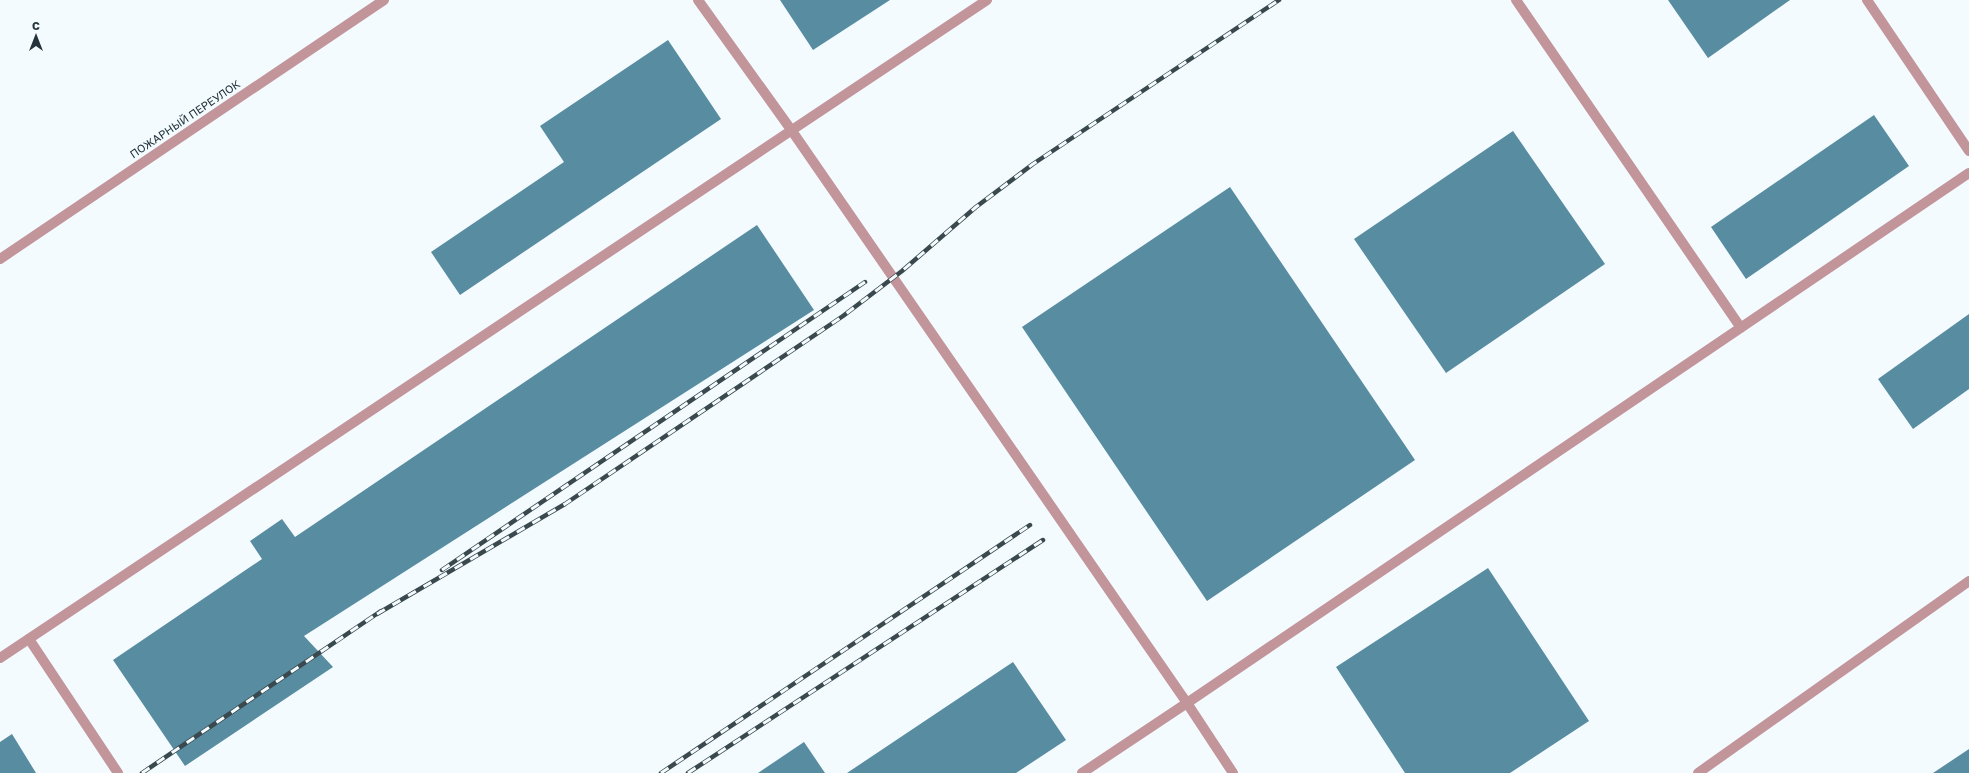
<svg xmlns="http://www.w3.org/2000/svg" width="1969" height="773" font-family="'Golos Text',sans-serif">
	<rect width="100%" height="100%" fill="#f3fbfe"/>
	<path fill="#588ca0" d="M780,0h110l-77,50z
		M1668,0h122l-82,58z
		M668,40l53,79 -261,176 -29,-43 133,-90 -24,-36z
		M1874,115l35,51 -163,113 -35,-52z
		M1513,131l92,133 -159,109 -92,-134z
		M1230,187l185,273 -208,141 -185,-274z
		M757,225l57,85 -510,326 29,31 -148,99 -72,-106 149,-101 -12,-18 32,-22 13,18z
		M1969,314v75l-56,40 -35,-50z
		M1488,568l101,153 -79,52h-105l-69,-106z
		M1013,662l53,78 -50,33h-169z
		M12,734l24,39h-36v-31z
		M804,742l21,31h-67z
		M1969,749v24h-36z"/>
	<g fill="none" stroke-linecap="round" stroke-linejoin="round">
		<path stroke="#c2959b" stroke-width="10" d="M698,0l94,131 395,572 46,70
			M1516,0l225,328
			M0,658l987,-658
			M1082,773l105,-70 782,-530"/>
		<path stroke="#c2959b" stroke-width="10" d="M1867,0l102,151
			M0,259l384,-259
			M29,639l89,134
			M1698,773l271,-192"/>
		<defs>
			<path id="rail" d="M442,570l423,-288
				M377,614l188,-110 278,-188 59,-45 74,-64 57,-43 246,-164
				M142,773l239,-162
				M661,773l369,-248
				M688,773l355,-233"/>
		</defs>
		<use href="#rail" stroke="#3a494e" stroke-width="4.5"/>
		<use href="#rail" stroke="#f3fbfe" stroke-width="3" stroke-dasharray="9" stroke-linecap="butt"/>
	</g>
	<g text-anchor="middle" stroke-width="4" stroke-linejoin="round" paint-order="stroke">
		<g font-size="11" fill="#24343a" stroke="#f3fbfe">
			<text transform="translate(185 119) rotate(-34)" y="4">ПОЖАРНЫЙ ПЕРЕУЛОК</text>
		</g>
	</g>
	<g transform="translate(36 36)" stroke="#f3fbfe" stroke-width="3" paint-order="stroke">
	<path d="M0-3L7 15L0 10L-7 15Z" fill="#24343a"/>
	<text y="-6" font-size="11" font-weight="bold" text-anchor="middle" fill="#24343a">С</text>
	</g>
</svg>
